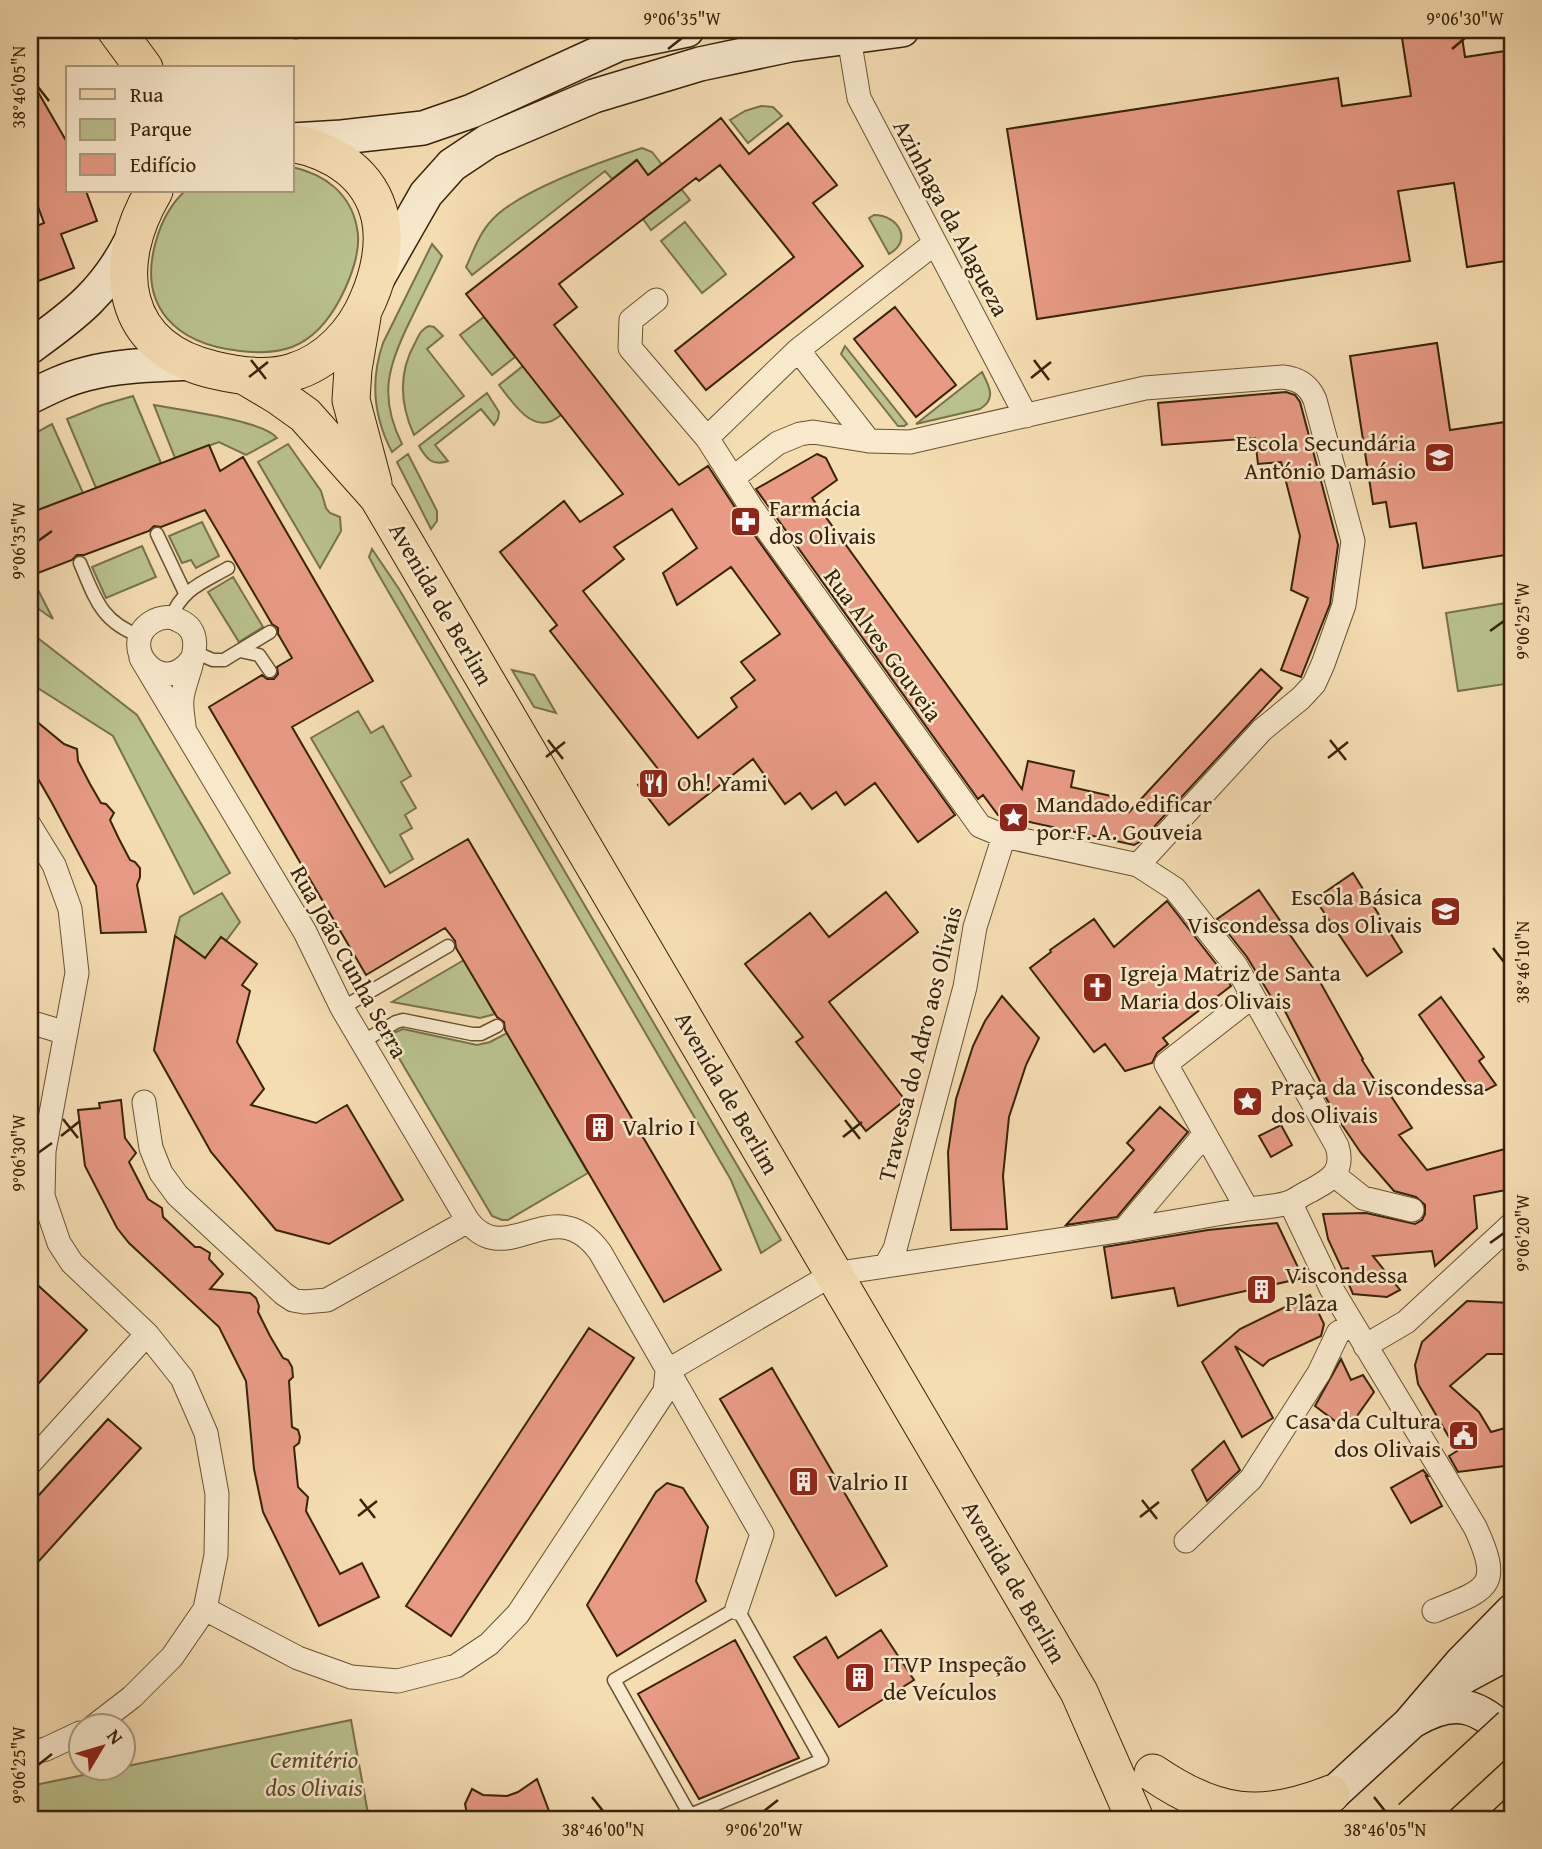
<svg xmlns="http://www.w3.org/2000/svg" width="1542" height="1849" font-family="'Gentium Book Plus',serif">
	<rect width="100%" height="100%" fill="#f5ddb2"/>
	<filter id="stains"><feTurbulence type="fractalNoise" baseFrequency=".00286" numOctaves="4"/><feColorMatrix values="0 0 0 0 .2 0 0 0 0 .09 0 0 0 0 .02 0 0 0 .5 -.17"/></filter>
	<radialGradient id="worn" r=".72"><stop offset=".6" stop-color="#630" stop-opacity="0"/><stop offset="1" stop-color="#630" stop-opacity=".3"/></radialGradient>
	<path fill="#b9c28e" stroke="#78724b" stroke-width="2" d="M761,106l12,1 9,9 -34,27 -18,-23 15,-9z
		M642,148l10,4 38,48 -39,30 -8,-11 24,-19 -31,-40 -24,19 -7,-8 -133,104 -6,-8c7,-15 14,-35 26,-47 26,-29 111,-59 150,-72z
		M292,167c33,7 59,27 65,61 5,22 -7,52 -17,71 -11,21 -25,39 -48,48 -16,6 -35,6 -52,4 -64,-7 -103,-44 -84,-110 5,-18 15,-37 29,-50h107z
		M874,215c25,0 39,26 15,39l-20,-36z
		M685,222l41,52 -24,19 -41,-52z
		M432,244l10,12c-10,21 -21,42 -31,63 -23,46 -33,77 -9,125l-10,8c-19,-36 -22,-71 -9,-109z
		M484,317l31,40 -23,18 -32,-40z
		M429,326l5,1 9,9 -16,13 37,47 -50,39c-14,-31 -16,-62 1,-92 4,-8 6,-14 14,-17z
		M845,346l62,78 -3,2h-6l-57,-72z
		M523,366l38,49c-27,23 -47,-11 -62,-30z
		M982,372c7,14 15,27 -2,37l-64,15z
		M487,393l12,19 -1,7 -4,6 -13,-16 -46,36 13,16c-16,6 -22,-3 -29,-15z
		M133,396l28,67 -65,25 -29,-69 35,-14z
		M154,405c25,5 109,15 123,33l-31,17 -27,-13 -44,16z
		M52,424l31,69 -53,20v-77z
		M288,444l33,47 5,17 4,5 10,4 1,14 -21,37 -62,-106z
		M408,454l29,57v10l-6,8 -34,-67z
		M202,522l17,34 -23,12 -5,-8 -9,3 -13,-27z
		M142,546l14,31 -50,21 -14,-31z
		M372,549l27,40 382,651 -20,13 -30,-73 -354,-608 -8,-15z
		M233,577l30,50 -24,15 -31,-50z
		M36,586l17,33 -23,-16v-14z
		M1512,602v81l-54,8 -12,-78z
		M30,632l107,83 93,158 -36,21 -81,-158 -83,-53z
		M512,670l22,5 22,38 -22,-6z
		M358,711l13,22 12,-7 28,50 -10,6 15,26 -11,7 7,13 -12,7 13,24 -23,14 -79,-135z
		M222,893l18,29 -14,19 -5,-3 -16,20 -30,-22 5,-19z
		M464,960l31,54 -15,4 -88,-16z
		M403,1029l74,16 13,-3 17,-9 81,140 -80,47h-6l-10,-4 -106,-180z
		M351,1720l18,99h-339v-33z"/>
	<path fill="#e89a84" stroke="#372308" stroke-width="2" fill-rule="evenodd" d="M1461,30l4,27 47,-7v210l-45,7 -13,-84 -56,8 12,70 -373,58 -30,-190 331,-51 4,28 69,-10 -9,-58z
		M30,78l38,66v47h18l11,30 -36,13 13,34 -44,16v-55l14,-6 -14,-38z
		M721,118l28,36 39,-31 49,62 -24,18 50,63 -157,124 -31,-39 119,-94 -74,-92 -21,16 -3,-3 -137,106 18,23 -23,18 125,160 29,-19 32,49 215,300 -37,27 -43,-59 -30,22 -9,-13 -24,17 -12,-16 -15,11 -32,-45 -84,66 -31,-40 20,-16 -108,-138 7,-6 -57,-73 64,-51 16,21 43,-28 -157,-200 171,-134 11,15zM672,509l25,39 -34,25 14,32 54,-38 49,67 -39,28 14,18 -24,18 6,9 -39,31 -115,-147 41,-32 -10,-12z
		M895,307l61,78 -40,32 -62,-78z
		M1437,343l13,87 62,-9v133l-89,14 -7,-45 -26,4 -4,-25 -13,2 -23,-148z
		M1286,392l9,3 5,7 38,143 -8,59 -29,73 -20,-7 27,-72 -17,-8 9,-54 -19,-74 -23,2 -3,-26 -93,7 -4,-42z
		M209,445l11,26 23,-14 130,224 -81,46 93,160 83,-48 253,431 -57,32 -159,-272 -1,-8 -7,-5 -41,-69 -1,-7 -10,-13 -79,47 -157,-268 53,-32 5,4h7l4,-5 -1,-7 15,-9 -14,-24v-6l-6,-4 -67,-114 -44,17 -7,-1 -5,5 -65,24h-7l-5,5 -42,16v-63z
		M817,454l9,4 11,22 -25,18 210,291 6,-28 46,10 -3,16 40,9 18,16 132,-143 21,19 -141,153 -7,4 -136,-30 -15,-20 -5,4 -222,-310z
		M30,716l34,28 13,5 1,12 12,23 11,19 5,1 8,9 -4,7 9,19 11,21 5,2 5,6v9l-3,8 9,47 -45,1 -5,-47 -44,-83 -15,-26 -7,-6z
		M1353,873l49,79 -35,24 -52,-77z
		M1259,890l63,91 -2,1 43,77 -1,1 23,36 4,-3 23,35 -13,7 28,35 85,-23v42l-38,7 3,32 -42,38 -3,-15 -59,5 27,34 -13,7 -34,-3 -7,-16 4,-2 -2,-8 -6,1 -14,-30 -5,-25 43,-1 49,11 7,-4 3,-6v-9l-9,-8 -22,-6 -33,-38 -21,-31 -22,-38 3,-1 -38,-76 -4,3 -32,-53 -30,-38z
		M886,892l32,40 -89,70 76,98 -39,31 -70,-89 7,-5 -58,-73 65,-51 19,24z
		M1167,901l57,73 7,12 -68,52 5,6 -11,9 -5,10 -27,8 -20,-27 -11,8 -64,-84 21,-16 -1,-2 44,-31 20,28z
		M175,936l30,22 16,-21 36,27 -15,21 8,6 -13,51 27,47 -13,16 65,18 31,-18 56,95 -74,44 -53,-14 -65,-78 -57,-102z
		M1002,996l37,42 -13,27 -17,52 -6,59 4,53 -56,1 -3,-78 8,-53 17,-53 12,-25z
		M1441,997l43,60 -5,4 17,24 -21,11 -56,-81z
		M121,1100l4,38 11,15 -7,9 19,37 14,9 1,9 32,30h5l10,6 -1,6 14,15 -13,15 40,4 6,5 3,8 -1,6 12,24 13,22 5,2 4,7 1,10 -4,4 3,46 6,3 2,7 -1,6 -5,4 4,40 10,10 -2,14 34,63 22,-11 17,34 -60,29 -56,-114 -9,-43 -8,-88 -27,-54 -90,-84 -12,-15 -32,-62 -7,-56 22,-2 -1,-5z
		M1160,1107l28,25 -71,85 -51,8 68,-75 -7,-7z
		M1281,1125l11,20 -21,12 -12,-21z
		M1277,1223l26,55 -125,28 -4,-18 -62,10 -8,-51 104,-17z
		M30,1278l57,52 -57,63z
		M1310,1295l14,29 -3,12 -52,24 -6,6 -28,-20 38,72 -31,19 -40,-75 38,-33z
		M1467,1301l45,2v51h-25l-37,32 29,26 12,20 21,-6v39l-54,7 -9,-16 8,-5 -39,-67 -3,-19 7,-23z
		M589,1328l45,30 -183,278 -45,-30z
		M1341,1359l10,21 12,-5 11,17 -27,38 -32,-24z
		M772,1368l115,198 -51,30 -116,-197z
		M108,1419l33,29 -111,123v-66z
		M1224,1441l16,29 -33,31 -15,-31z
		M1423,1470l5,6h-2l16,30 -31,17 -20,-35z
		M667,1483l16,5 25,39 -12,54 10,20 -89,55 -30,-51 69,-113z
		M881,1630l33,50 -75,47 -45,-70 32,-20 12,21z
		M735,1640l64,118 -100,41 -61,-105z
		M537,1779l15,40h-84l-3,-15 7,-15 11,6 24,1 11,-4z"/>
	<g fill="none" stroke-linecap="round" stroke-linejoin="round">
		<defs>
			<path id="service" d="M285,30l11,2
				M157,534l28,59
				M80,563c15,35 21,59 60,73
				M171,618c11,-29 31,-35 57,-50
				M240,651l19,4 11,16
				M194,652l19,8h11l46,-28
				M342,1008l106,-62
				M362,1042l34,-20 7,-2 69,14h9l16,-8
				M737,1608l85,152 -132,55 -76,-135z"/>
			<path id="minor" d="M849,38l10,60 167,318
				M656,300l-25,20 -1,28 77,90 44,69 229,319 24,10 134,29 37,24 61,77 101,180c8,26 -7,34 -27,45 -7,3 -13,8 -20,11 -13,5 -29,5 -43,7l-81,-145 87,-68
				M798,350l71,91
				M707,438l91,-88 137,-107
				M733,478l45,-35 22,-9 13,-2 56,9 41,1 235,-54 138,-11c16,2 26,8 32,23l38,141 -9,64 -21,59 -9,20 -13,14 -39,32 -124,135
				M141,658l164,274 37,76 126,213c39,51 86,-33 132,31l162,282 -25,74
				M184,726c-1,-9 -3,-19 -2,-27 2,-24 30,-65 -4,-79 -8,-4 -18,-3 -26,2 -36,22 9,79 40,37
				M30,826l24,39 16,44 7,64 -33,178 -1,45 16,47 13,20 75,71 35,44 24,55 11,61 -1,61 -11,54 -33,48 -40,40 -39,30
				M30,1022l36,11
				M144,1102l7,46 10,25 16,22 107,99 9,6 11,2 23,-2 141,-79
				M1334,1175l29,23 49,12
				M1290,1202l41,86 144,239c28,60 13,62 -41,84
				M1124,1230l81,-96
				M886,1265l9,-16 70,-262 10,-60 29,-91
				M1365,1346l41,-24 106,-98
				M30,1463l117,-129
				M1186,1541l65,-62 68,-106 19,-40 14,-9
				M205,1609l93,49 53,19 47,4 58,-15 33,-22 29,-30 147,-223 2,-20 166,-97 291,-44 123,-21
				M30,1753l16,-4 34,-16"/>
			<path id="secondary" d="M292,140l50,-3 81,-9 49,-17 147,-67 68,-14
				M378,278l48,-84 26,-29 36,-24 106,-45 106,-32 90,-19 112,-15
				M30,347c46,-33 76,-56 102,-108
				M30,397c18,-9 36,-18 56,-23 33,-9 71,-9 105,-11
				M1456,1681l41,-22 15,-4
				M1413,1721c41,-25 67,-17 99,18
				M1312,1813l97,-89 53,-62 50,-51"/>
			<path id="primary" d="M116,30l28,38
				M154,191c-44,74 -35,157 60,179 25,6 54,10 79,2 34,-10 62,-40 75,-72 11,-25 18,-56 12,-83 -10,-43 -46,-66 -88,-74
				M362,317l-9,52 -2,31 22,83
				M245,376l32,19 28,20 73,82 701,1195 56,127
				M1153,1773c63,43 107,49 178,21"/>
			<path id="trunk" d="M1455,1819l57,-53"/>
		</defs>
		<use href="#service" stroke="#665232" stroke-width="15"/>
		<use href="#minor" stroke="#665232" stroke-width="25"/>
		<use href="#secondary" stroke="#372308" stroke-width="36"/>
		<use href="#primary" stroke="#372308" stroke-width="39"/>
		<use href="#trunk" stroke="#372308" stroke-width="41"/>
		<use href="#service" stroke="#f8e9cd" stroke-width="12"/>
		<use href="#minor" stroke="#f8e9cd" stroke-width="23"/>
		<use href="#secondary" stroke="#f8e9cd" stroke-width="33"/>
		<use href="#primary" stroke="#f5ddb2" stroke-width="37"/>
		<use href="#trunk" stroke="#f5ddb2" stroke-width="38"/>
		<defs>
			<path id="trunk-bridge" d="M1412,1819l100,-92"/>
		</defs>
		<use href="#trunk-bridge" stroke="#372308" stroke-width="41" stroke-linecap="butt"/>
		<use href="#trunk-bridge" stroke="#f5ddb2" stroke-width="38"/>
	</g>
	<path fill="none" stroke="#372308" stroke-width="2.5" d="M668,49l14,-11M1452,49l13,-11M38,87l11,14M251,360l15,19M1034,360l15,20M249,377l19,-15M1031,378l20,-16M38,541l14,-10M1490,631l14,-10M548,740l15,19M1330,740l16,20M546,757l19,-15M1328,758l20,-16M1493,948l11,14M63,1119l15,19M845,1120l15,19M61,1136l19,-15M843,1137l19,-15M38,1153l14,-10M1490,1243l14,-10M360,1499l15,19M1142,1500l15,19M358,1516l19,-15M1140,1517l19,-15M38,1765l14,-11M592,1797l11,14M1374,1797l11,14M764,1811l14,-11"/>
	<defs>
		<symbol id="school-square" viewBox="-11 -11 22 22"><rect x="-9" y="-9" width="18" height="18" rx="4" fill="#8f2418" stroke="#f8e9cd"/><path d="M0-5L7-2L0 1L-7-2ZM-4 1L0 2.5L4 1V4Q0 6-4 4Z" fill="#fff"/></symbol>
		<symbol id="pharmacy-square" viewBox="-11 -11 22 22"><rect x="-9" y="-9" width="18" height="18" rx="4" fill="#8f2418" stroke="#f8e9cd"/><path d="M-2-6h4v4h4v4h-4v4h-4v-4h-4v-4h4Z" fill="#fff"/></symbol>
		<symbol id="restaurant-square" viewBox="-11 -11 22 22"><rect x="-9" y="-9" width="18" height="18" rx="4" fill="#8f2418" stroke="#f8e9cd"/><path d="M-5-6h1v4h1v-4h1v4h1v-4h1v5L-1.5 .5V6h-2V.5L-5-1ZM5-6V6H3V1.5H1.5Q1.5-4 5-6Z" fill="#fff"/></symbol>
		<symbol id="sight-square" viewBox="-11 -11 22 22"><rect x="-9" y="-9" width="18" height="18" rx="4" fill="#8f2418" stroke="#f8e9cd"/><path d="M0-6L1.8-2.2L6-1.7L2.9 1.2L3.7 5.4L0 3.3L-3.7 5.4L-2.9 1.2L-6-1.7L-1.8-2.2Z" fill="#fff"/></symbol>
		<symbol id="church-square" viewBox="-11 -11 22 22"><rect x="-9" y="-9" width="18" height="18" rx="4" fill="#8f2418" stroke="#f8e9cd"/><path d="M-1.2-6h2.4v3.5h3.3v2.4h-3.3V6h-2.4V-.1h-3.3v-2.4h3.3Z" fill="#fff"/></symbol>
		<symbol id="building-square" viewBox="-11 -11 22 22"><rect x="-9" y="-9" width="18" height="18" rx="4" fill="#8f2418" stroke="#f8e9cd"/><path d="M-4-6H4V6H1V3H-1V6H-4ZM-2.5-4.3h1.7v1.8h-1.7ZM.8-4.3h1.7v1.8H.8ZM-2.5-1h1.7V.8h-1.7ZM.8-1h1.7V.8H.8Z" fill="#fff"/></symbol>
		<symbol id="civic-square" viewBox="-11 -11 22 22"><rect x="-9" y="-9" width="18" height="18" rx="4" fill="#8f2418" stroke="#f8e9cd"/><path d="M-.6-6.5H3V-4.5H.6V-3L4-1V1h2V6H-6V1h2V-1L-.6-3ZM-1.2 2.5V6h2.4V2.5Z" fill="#fff"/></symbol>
	</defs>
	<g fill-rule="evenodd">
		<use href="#school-square" x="1422" y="440" width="35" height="35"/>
		<use href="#pharmacy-square" x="728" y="504" width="35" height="35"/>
		<use href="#restaurant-square" x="636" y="766" width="35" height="35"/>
		<use href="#sight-square" x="996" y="800" width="35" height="35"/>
		<use href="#school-square" x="1428" y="894" width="35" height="35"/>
		<use href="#church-square" x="1080" y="970" width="35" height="35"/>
		<use href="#sight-square" x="1230" y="1084" width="35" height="35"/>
		<use href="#building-square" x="582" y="1110" width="35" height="35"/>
		<use href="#building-square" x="1244" y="1272" width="35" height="35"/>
		<use href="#civic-square" x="1446" y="1418" width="35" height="35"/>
		<use href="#building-square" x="786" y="1464" width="35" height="35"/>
		<use href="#building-square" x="842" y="1660" width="35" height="35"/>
	</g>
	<g text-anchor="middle" stroke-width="5" stroke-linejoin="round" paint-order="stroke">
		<g font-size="24" fill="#372308" stroke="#f8e9cd">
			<text transform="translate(951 218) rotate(62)" y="8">Azinhaga da Alagueza</text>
			<text transform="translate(441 604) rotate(60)" y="8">Avenida de Berlim</text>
			<text transform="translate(883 645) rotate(54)" y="8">Rua Alves Gouveia</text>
			<text transform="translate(349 962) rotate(61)" y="8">Rua João Cunha Serra</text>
			<text transform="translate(920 1044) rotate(-76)" y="8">Travessa do Adro aos Olivais</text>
			<text transform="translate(727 1093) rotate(60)" y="8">Avenida de Berlim</text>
			<text transform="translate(1014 1582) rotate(60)" y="8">Avenida de Berlim</text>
		</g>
		<g font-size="24" fill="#372308" stroke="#f8e9cd" text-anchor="start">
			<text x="1416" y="451" text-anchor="end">Escola Secundária<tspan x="1416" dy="28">António Damásio</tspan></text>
			<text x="769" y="516">Farmácia<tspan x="769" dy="28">dos Olivais</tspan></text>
			<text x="677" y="791">Oh! Yami</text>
			<text x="1036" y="812">Mandado edificar<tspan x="1036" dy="28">por F. A. Gouveia</tspan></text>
			<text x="1422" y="905" text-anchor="end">Escola Básica<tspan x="1422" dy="28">Viscondessa dos Olivais</tspan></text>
			<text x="1120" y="981">Igreja Matriz de Santa<tspan x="1120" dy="28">Maria dos Olivais</tspan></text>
			<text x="1271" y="1095">Praça da Viscondessa<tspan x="1271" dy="28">dos Olivais</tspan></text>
			<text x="622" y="1135">Valrio I</text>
			<text x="1285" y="1283">Viscondessa<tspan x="1285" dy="28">Plaza</tspan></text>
			<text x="1441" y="1429" text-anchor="end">Casa da Cultura<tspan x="1441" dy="28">dos Olivais</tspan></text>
			<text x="827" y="1490">Valrio II</text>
			<text x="883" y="1672">ITVP Inspeção<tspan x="883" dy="28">de Veículos</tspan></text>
		</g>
		<g font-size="24" font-style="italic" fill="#584b2a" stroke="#f8e9cd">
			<text x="314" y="1768">Cemitério<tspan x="314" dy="28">dos Olivais</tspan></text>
		</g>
	</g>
	<rect width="1542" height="1849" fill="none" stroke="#f5ddb2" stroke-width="77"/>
	<rect x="66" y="66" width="228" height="126" fill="#f8e9cd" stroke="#ab9a7e" stroke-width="2"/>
	<rect x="80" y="89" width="35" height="10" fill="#f5ddb2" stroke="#ab9a7e" stroke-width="2"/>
	<text x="130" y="102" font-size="21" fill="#372308">Rua</text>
	<rect x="80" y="119" width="35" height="21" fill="#b9c28e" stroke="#ab9a7e" stroke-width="2"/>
	<text x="130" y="136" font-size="21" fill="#372308">Parque</text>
	<rect x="80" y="154" width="35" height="21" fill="#e89a84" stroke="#ab9a7e" stroke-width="2"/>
	<text x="130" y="172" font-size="21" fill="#372308">Edifício</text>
	<g transform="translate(102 1747) rotate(52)"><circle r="33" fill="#f8e9cd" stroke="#ab9a7e" stroke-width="2"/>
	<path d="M0-5L12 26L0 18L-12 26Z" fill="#8f2418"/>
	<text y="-10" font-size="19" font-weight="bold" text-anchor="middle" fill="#372308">N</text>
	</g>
	<rect x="38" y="38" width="1466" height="1773" fill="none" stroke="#372308" stroke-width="2.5"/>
	<g font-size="18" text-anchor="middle" fill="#372308">
		<text x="682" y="25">9°06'35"W</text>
		<text x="1465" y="25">9°06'30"W</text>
		<text transform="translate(19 87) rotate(-90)" y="6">38°46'05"N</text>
		<text transform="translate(19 541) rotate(-90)" y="6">9°06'35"W</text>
		<text transform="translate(1523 621) rotate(-90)" y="6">9°06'25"W</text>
		<text transform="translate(1523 962) rotate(-90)" y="6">38°46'10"N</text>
		<text transform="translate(19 1153) rotate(-90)" y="6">9°06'30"W</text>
		<text transform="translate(1523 1233) rotate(-90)" y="6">9°06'20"W</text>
		<text transform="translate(19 1765) rotate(-90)" y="6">9°06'25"W</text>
		<text x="603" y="1836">38°46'00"N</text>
		<text x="764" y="1836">9°06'20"W</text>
		<text x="1385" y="1836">38°46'05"N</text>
	</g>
	<rect width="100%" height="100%" filter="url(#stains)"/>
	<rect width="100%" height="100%" fill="url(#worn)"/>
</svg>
